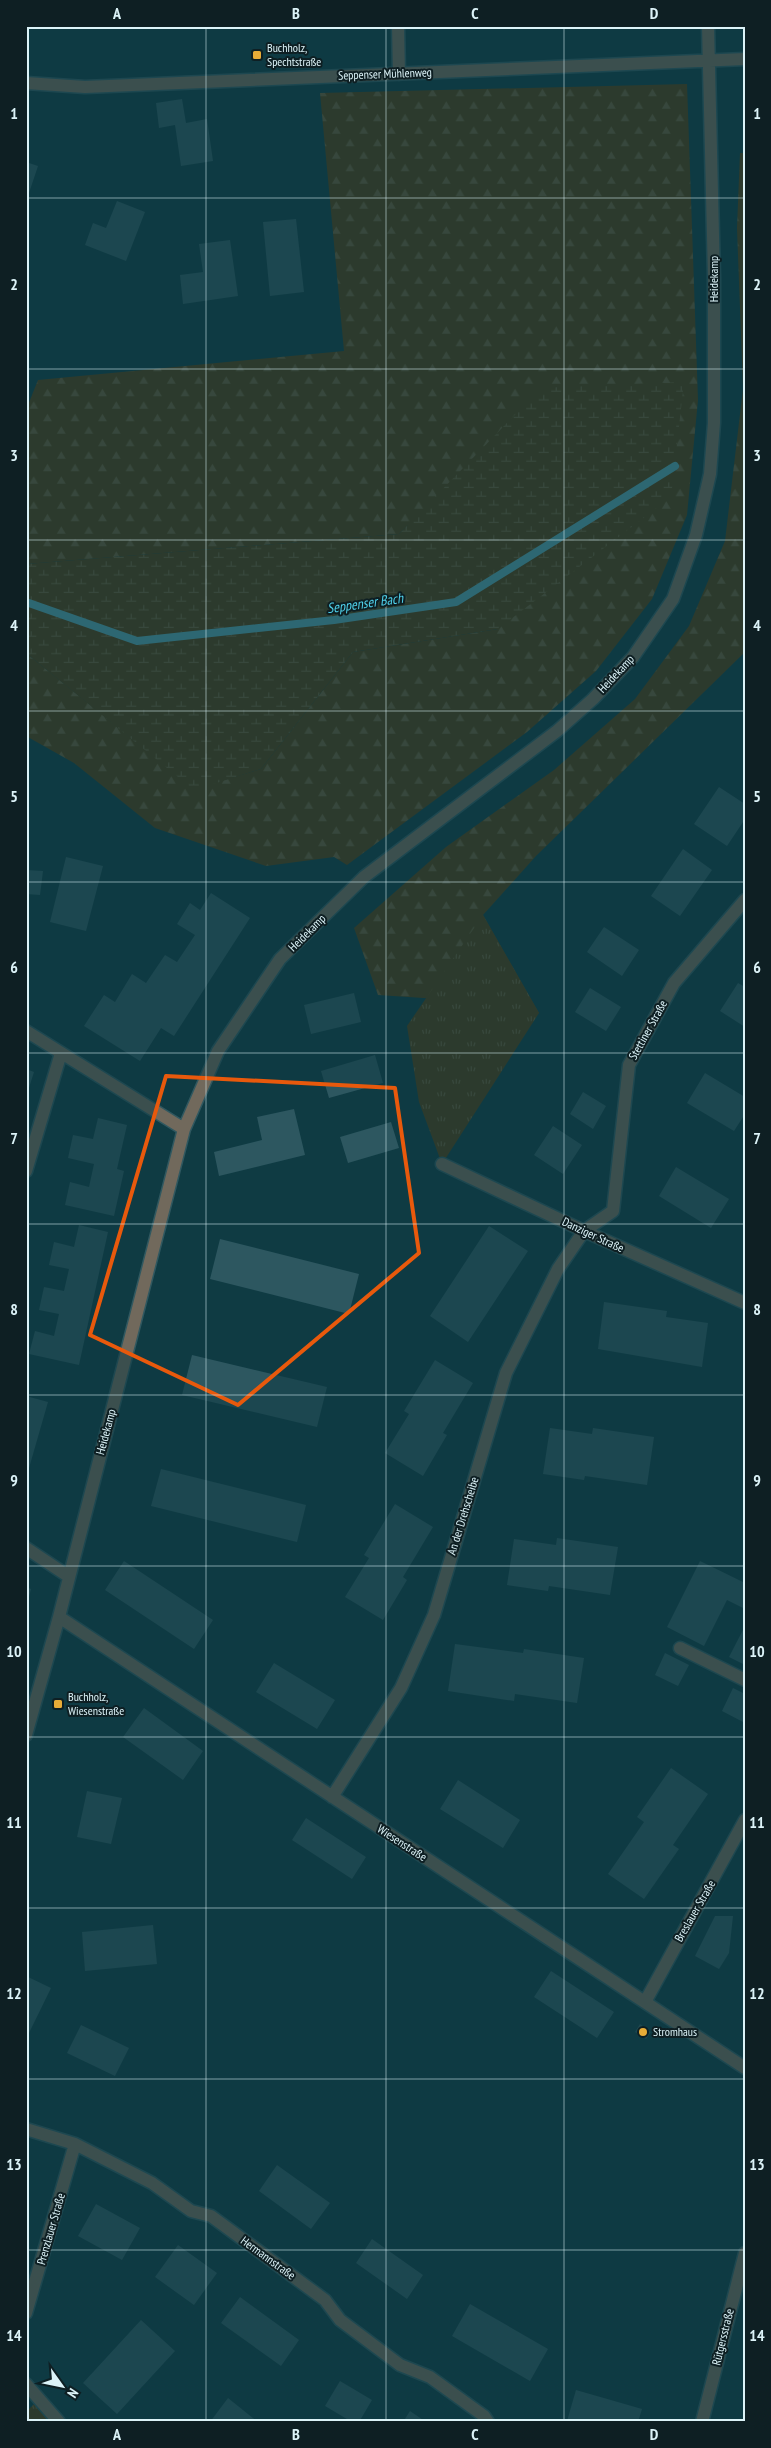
<svg xmlns="http://www.w3.org/2000/svg" width="771" height="2448" font-family="'PT Sans Narrow',sans-serif">
	<defs>
		<pattern id="forest-firs" width="22" height="20" patternUnits="userSpaceOnUse" patternTransform="scale(1.25)"><rect width="22" height="20" fill="#513b12"/><path d="M5 1l3.5 6h-7zM16 11l3.5 6h-7z" fill="#695835"/></pattern>
		<pattern id="wetland-marsh" width="20" height="14" patternUnits="userSpaceOnUse" patternTransform="scale(1.25)"><rect width="20" height="14" fill="#513b12"/><path d="M1 5h8M5 5V1M11 12h8M15 12V8" fill="none" stroke="#695835"/></pattern>
		<pattern id="park-tufts" width="24" height="20" patternUnits="userSpaceOnUse" patternTransform="scale(1.25)"><rect width="24" height="20" fill="#513b12"/><path d="M3 7l-1-3M5 7V3M7 7l1-3M15 17l-1-3M17 17v-4M19 17l1-3" fill="none" stroke="#695835"/></pattern>
	</defs>
	<rect width="100%" height="100%" fill="#0f3b43"/>
	<path fill="url(#forest-firs)" d="M687,84l11,316 -11,115 -35,84 -56,72 -69,61 -180,133 -13,-8 -68,9 -111,-38 -81,-65 -48,-27v-83l168,136 67,-20 92,-117 145,-23 -90,-104 -9,9 -373,30v-154l12,-30 306,-29 -24,-258z
		M740,153h5v499l-209,204 -53,59 56,98 -100,-14 -61,-4 -24,-67 92,-81 108,-77 81,-71 54,-73 36,-85 18,-152 -6,-161z"/>
	<path fill="url(#wetland-marsh)" d="M684,382l-13,115 -173,132 -145,23 -92,117 -67,21 -168,-137v-89l373,-30 142,-146z"/>
	<path fill="url(#park-tufts)" d="M483,915l56,98 -97,151 -23,-62 -12,-76z
		M39,2399l20,23h-33v-10z"/>
	<g fill="none" stroke-linecap="round" stroke-linejoin="round">
		<path stroke="#539daa" stroke-width="8" d="M26,602l111,39 197,-21 122,-18 219,-136"/>
	</g>
	<path fill="#2d5760" d="M182,99l4,24 21,-4 6,42 -32,5 -6,-41 -16,3 -3,-25z
		M26,162l12,4 -11,33h-1z
		M117,201l28,11 -19,49 -41,-16 8,-22 13,5z
		M296,219l8,73 -34,4 -7,-74z
		M230,240l8,56 -55,8 -3,-29 23,-3 -4,-28z
		M719,787l26,17v15l-18,27 -33,-22z
		M683,849l29,21 -32,46 -29,-20z
		M66,857l37,9 -17,65 -36,-9z
		M26,870l17,1 -3,24 -14,-1z
		M211,893l39,25 -76,118 -13,-8 -21,33 -56,-35 20,-31 11,7 17,-28 14,9 19,-28 12,7 18,-27 -18,-11 13,-21 10,7z
		M604,927l35,23 -17,26 -35,-24z
		M738,983l7,4v40l-25,-16z
		M590,988l31,19 -15,24 -31,-19z
		M354,993l7,29 -50,12 -7,-29z
		M375,1055l8,28 -54,15 -8,-27z
		M26,1069l8,3 -7,22h-1z
		M705,1073l40,24v17l-11,17 -47,-28z
		M583,1092l23,14 -13,23 -23,-15z
		M294,1109l11,46 -86,21 -5,-24 48,-12 -5,-23z
		M98,1118l29,7 -10,44 7,2 -10,45 -49,-11 5,-23 19,5 5,-23 -26,-6 5,-23 20,4z
		M391,1122l8,26 -51,15 -8,-26z
		M553,1126l29,19 -19,29 -29,-19z
		M676,1167l53,32 -18,29 -52,-32z
		M79,1225l29,7 -29,133 -50,-11 6,-23 19,5 5,-22 -20,-4 5,-23 20,4 5,-22 -20,-4 5,-23 20,5z
		M489,1226l39,25 -60,91 -38,-26z
		M220,1239l139,35 -10,40 -139,-35z
		M604,1302l63,9 -1,6 42,6 -6,44 -104,-18z
		M192,1355l135,32 -10,40 -135,-32z
		M435,1360l38,23 -30,50 4,2 -24,41 -38,-23 24,-39 -5,-3z
		M26,1396l22,6 -21,73h-1z
		M550,1428l42,6 1,-6 61,9 -7,48 -62,-9 -1,4 -41,-6z
		M161,1469l145,36 -9,37 -146,-36z
		M395,1504l38,23 -30,50 4,3 -24,40 -38,-23 24,-39 -5,-3z
		M557,1538l61,9 -8,48 -61,-9 -1,5 -41,-6 7,-46 42,6z
		M124,1561l89,59 -19,29 -89,-59z
		M700,1561l45,22v26l-18,-9 -23,46 -37,-19z
		M26,1587l5,2 -4,16h-1z
		M745,1626v39l-16,-8z
		M455,1644l68,9 1,-4 60,9 -7,45 -62,-9 -1,7 -66,-10z
		M665,1653l24,12 -11,21 -23,-11z
		M274,1663l61,37 -18,29 -61,-37z
		M733,1688l12,6v29l-23,-12z
		M144,1708l59,43 -20,29 -60,-43z
		M671,1768l37,26 -35,51 6,4 -35,50 -36,-25 36,-52 -7,-5z
		M458,1780l62,40 -17,28 -63,-39z
		M87,1791l35,7 -11,46 -34,-7z
		M306,1818l60,39 -14,22 -60,-39z
		M715,1916h18l-4,37 -10,16 -24,-13z
		M153,1925l4,39 -72,7 -3,-39z
		M551,1971l63,41 -17,26 -63,-41z
		M26,1976l25,12 -22,45 -3,-1z
		M640,2024l11,8 -5,7 -11,-7z
		M81,2025l48,23 -14,28 -48,-23z
		M277,2165l53,38 -19,26 -52,-38z
		M96,2204l44,24 -18,32 -44,-24z
		M372,2239l51,36 -16,24 -51,-36z
		M178,2245l39,28 -23,32 -39,-28z
		M240,2297l59,43 -18,26 -60,-43z
		M470,2304l78,45 -18,32 -78,-45z
		M141,2320l34,31 -58,63 -34,-31z
		M340,2381l32,19 -13,22h-7l-27,-16z
		M576,2390l66,19 -4,13 -71,-1z
		M228,2398l30,24h-48z
		M410,2411l16,11h-23z"/>
	<g fill="none" stroke-linecap="round" stroke-linejoin="round">
		<defs>
			<path id="minor" d="M398,26l1,48
				M26,83l59,4 660,-28
				M26,1031l158,98
				M442,1164l142,67 161,72
				M26,1171l35,-118
				M26,1548l42,28
				M59,1617l686,451
				M680,1648l65,32
				M26,1735l33,-118 125,-488 34,-78 62,-92 84,-82 193,-146 36,-32 40,-42 40,-58 23,-64 14,-61 4,-51v-146l-6,-251
				M332,1797l69,-109 33,-73 72,-242 52,-104 26,-38 29,-20 16,-146 45,-82 71,-83
				M645,2002l100,-182
				M26,2129l49,15 77,39 39,28 20,5 114,84 15,20 60,45 30,12 54,39 4,6
				M26,2313l49,-169
				M26,2384l33,38
				M702,2422l43,-169"/>
		</defs>
		<use href="#minor" stroke="#305860" stroke-width="15"/>
		<use href="#minor" stroke="#71695c" stroke-width="12"/>
	</g>
	<path d="M0 0H771V2448H0ZM166,1076l229,12 24,165 -181,152 -148,-70z" fill="#0f3b43" fill-opacity=".55" fill-rule="evenodd"/>
	<path fill="none" stroke="#e8590c" stroke-width="4" stroke-linejoin="round" d="M166,1076l229,12 24,165 -181,152 -148,-70z"/>
	<path fill="none" stroke="#dcf3f8" stroke-width="1" stroke-opacity="0.55" d="M206,26v2396M386,26v2396M564,26v2396M26,198h719M26,369h719M26,540h719M26,711h719M26,882h719M26,1053h719M26,1224h719M26,1395h719M26,1566h719M26,1737h719M26,1908h719M26,2079h719M26,2250h719"/>
	<g fill="#e8ac37" stroke="#0e1f23" stroke-width="2">
		<rect x="252" y="50" width="10" height="10" rx="2.5"/>
		<rect x="53" y="1699" width="10" height="10" rx="2.5"/>
		<circle cx="643" cy="2032" r="5"/>
	</g>
	<g text-anchor="middle" stroke-width="4" stroke-linejoin="round" paint-order="stroke">
		<g font-size="12" fill="#dcf3f8" stroke="#0e1f23" text-anchor="start">
			<text x="267" y="52">Buchholz,<tspan x="267" dy="14">Spechtstraße</tspan></text>
			<text x="68" y="1701">Buchholz,<tspan x="68" dy="14">Wiesenstraße</tspan></text>
			<text x="653" y="2036">Stromhaus</text>
		</g>
		<g font-size="12" fill="#dcf3f8" stroke="#0e1f23">
			<text transform="translate(385 74) rotate(-2)" y="4">Seppenser Mühlenweg</text>
			<text transform="translate(714 279) rotate(-90)" y="4">Heidekamp</text>
			<text transform="translate(616 674) rotate(-47)" y="4">Heidekamp</text>
			<text transform="translate(307 933) rotate(-45)" y="4">Heidekamp</text>
			<text transform="translate(648 1030) rotate(-61)" y="4">Stettiner Straße</text>
			<text transform="translate(593 1235) rotate(25)" y="4">Danziger Straße</text>
			<text transform="translate(106 1432) rotate(-75)" y="4">Heidekamp</text>
			<text transform="translate(463 1516) rotate(-73)" y="4">An der Drehscheibe</text>
			<text transform="translate(402 1843) rotate(33)" y="4">Wiesenstraße</text>
			<text transform="translate(695 1911) rotate(-60)" y="4">Breslauer Straße</text>
			<text transform="translate(51 2229) rotate(-74)" y="4">Prenzlauer Straße</text>
			<text transform="translate(268 2258) rotate(36)" y="4">Hermannstraße</text>
			<text transform="translate(723 2337) rotate(-76)" y="4">Rütgersstraße</text>
		</g>
		<g font-size="14" font-style="italic" fill="#50d1eb" stroke="#0e1f23">
			<text transform="translate(365 603) rotate(-8)" y="5">Seppenser Bach</text>
		</g>
	</g>
	<rect width="771" height="2448" fill="none" stroke="#0e1f23" stroke-width="55"/>
	<g transform="translate(62 2386) rotate(123)" stroke="#0e1f23" stroke-width="4" paint-order="stroke">
	<path d="M0-4L9 19L0 12L-9 19Z" fill="#dcf3f8"/>
	<text y="-8" font-size="14" font-weight="bold" text-anchor="middle" fill="#dcf3f8">N</text>
	</g>
	<rect x="28" y="28" width="716" height="2392" fill="none" stroke="#dcf3f8" stroke-width="2"/>
	<g font-size="16" text-anchor="middle" font-weight="bold" fill="#dcf3f8">
		<text x="117" y="19">A</text>
		<text x="296" y="19">B</text>
		<text x="475" y="19">C</text>
		<text x="654" y="19">D</text>
		<text x="14" y="119">1</text>
		<text x="757" y="119">1</text>
		<text x="14" y="290">2</text>
		<text x="757" y="290">2</text>
		<text x="14" y="461">3</text>
		<text x="757" y="461">3</text>
		<text x="14" y="631">4</text>
		<text x="757" y="631">4</text>
		<text x="14" y="802">5</text>
		<text x="757" y="802">5</text>
		<text x="14" y="973">6</text>
		<text x="757" y="973">6</text>
		<text x="14" y="1144">7</text>
		<text x="757" y="1144">7</text>
		<text x="14" y="1315">8</text>
		<text x="757" y="1315">8</text>
		<text x="14" y="1486">9</text>
		<text x="757" y="1486">9</text>
		<text x="14" y="1657">10</text>
		<text x="757" y="1657">10</text>
		<text x="14" y="1828">11</text>
		<text x="757" y="1828">11</text>
		<text x="14" y="1999">12</text>
		<text x="757" y="1999">12</text>
		<text x="14" y="2170">13</text>
		<text x="757" y="2170">13</text>
		<text x="14" y="2341">14</text>
		<text x="757" y="2341">14</text>
		<text x="117" y="2440">A</text>
		<text x="296" y="2440">B</text>
		<text x="475" y="2440">C</text>
		<text x="654" y="2440">D</text>
	</g>
</svg>
